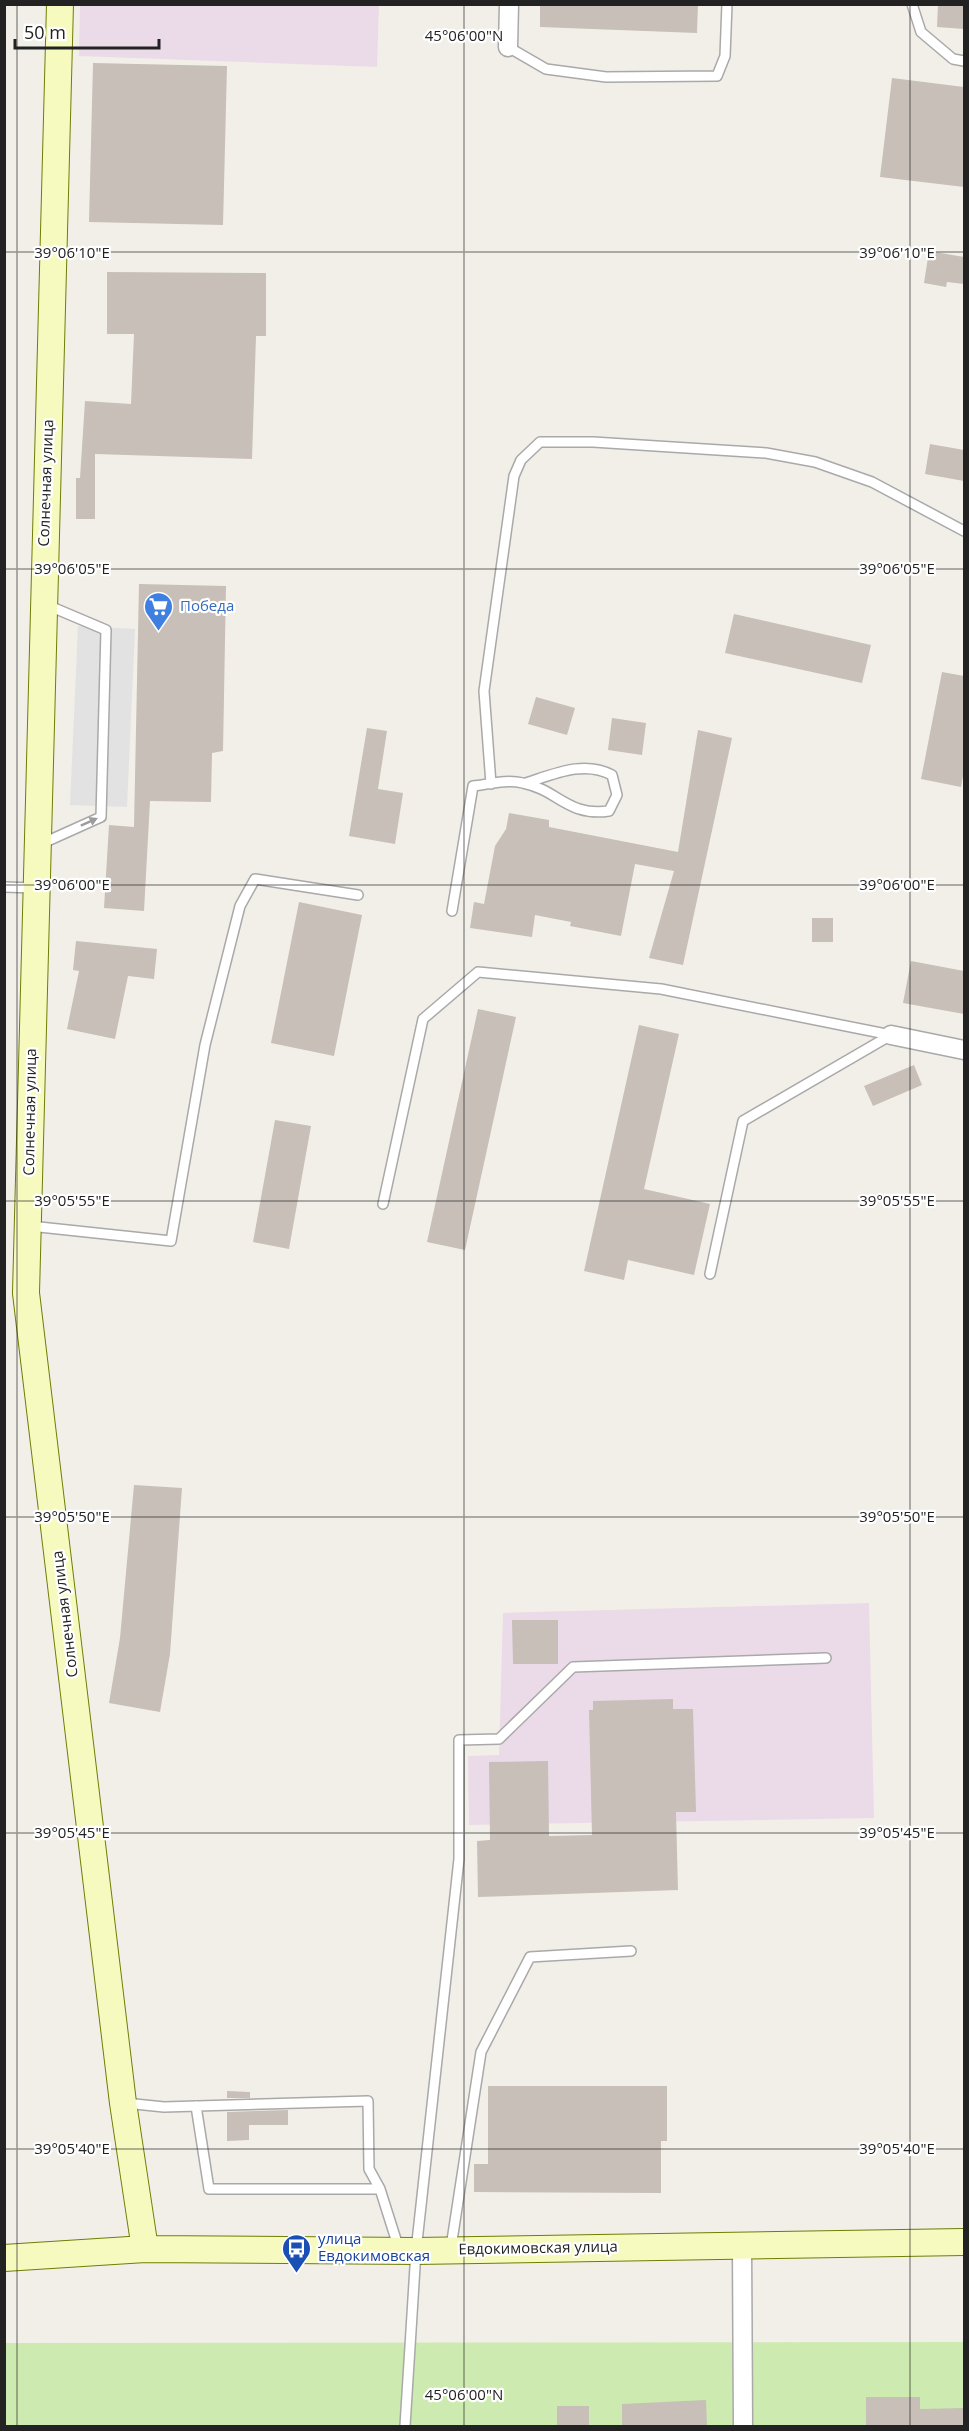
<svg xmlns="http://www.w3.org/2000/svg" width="969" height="2431" font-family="'Open Sans',sans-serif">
	<rect width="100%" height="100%" fill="#f2efe9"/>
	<path fill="#ebdbe8" d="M80,5h299l-2,62 -298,-11z
		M869,1603l5,215 -405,7 -1,-69 31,-1 4,-142z"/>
	<path fill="#cdebb0" d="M964,2342v84h-959l-1,-83z"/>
	<path fill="#e2e2e2" d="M78,626l57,3 -8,178 -57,-2z"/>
	<path fill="#c7bfb8" d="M540,4h158l-1,29 -157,-6z
		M938,4h26v25l-27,-2z
		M93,63l134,3 -4,159 -134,-3z
		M892,78l72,9v100l-84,-10z
		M929,251l35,6v27l-17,-2 -1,5 -22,-4z
		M107,272l159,1v63h-10l-4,123 -157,-5v65h-19v-41h4l5,-77 46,3 3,-70h-27z
		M930,444l34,6v31l-39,-7z
		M139,584l87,2 -3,165 -11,2 -1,49 -61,-1 -6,110 -40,-3 5,-83 25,2z
		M734,614l137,31 -9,38 -137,-30z
		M942,672l22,4v94l-3,17 -40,-8z
		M536,697l39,11 -8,27 -39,-11z
		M612,718l34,5 -4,32 -34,-5z
		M367,728l20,3 -9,58 25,4 -8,51 -46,-8z
		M698,730l34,8 -49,227 -34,-7 25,-87 -39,-7 -14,72 -51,-10 1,-4 -36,-7 -3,22 -62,-9 4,-26 10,2 11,-58 11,-17 3,-16 40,7v7l129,25z
		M299,902l63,13 -28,141 -63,-13z
		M812,918h21v24h-21z
		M76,941l81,8 -3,30 -26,-3 -13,63 -48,-10 12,-58 -6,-1z
		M911,961l53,10v43l-61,-11z
		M478,1009l38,8 -51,233 -38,-8z
		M639,1025l40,9 -35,155 66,15 -16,71 -66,-15 -4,20 -40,-9z
		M914,1065l8,20 -49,21 -9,-20z
		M275,1120l36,6 -22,123 -36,-7z
		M134,1485l48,3 -12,166 -10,58 -51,-9 11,-65z
		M512,1620h46v44h-45z
		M673,1699v10h20l3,103h-20l2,78 -200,7 -1,-56 13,-1 -1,-78 59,-1 1,75 43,-1 -3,-125h4v-9z
		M488,2086h179v55h-6v52l-187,-1v-28h14z
		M227,2091l23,1v6h-23z
		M288,2110v15h-39v15l-22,1v-29z
		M866,2397h54v12l44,-1v19h-98z
		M706,2400l1,27h-85v-23z
		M557,2406h32v21h-32z"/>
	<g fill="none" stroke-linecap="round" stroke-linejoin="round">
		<defs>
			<path id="lane" d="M912,4l9,28 32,27 11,2
				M508,47l38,22 60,8 111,-1 8,-20 2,-52
				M491,784l-7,-93 30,-215 7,-16 19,-18h53l173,11 49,9 57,20 92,49
				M41,844l60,-27 5,-187 -59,-25
				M4,887l31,1
				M452,911l21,-125c17,-2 33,-7 50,-3 35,7 45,34 86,28l8,-16 -5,-20c-28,-15 -58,-1 -86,8
				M383,1204l40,-185 55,-47 183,17 230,46
				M30,1226l141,15 34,-196 35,-139 15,-27 103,16
				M710,1274l33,-153 148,-86
				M125,2103l39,4 204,-6 1,68 11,20 19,60
				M196,2106l13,83h171
				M451,2247l30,-195 49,-95 101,-6
				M405,2426l11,-175 43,-392v-119l40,-1 74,-72 253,-9"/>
			<path id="street" d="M508,47l1,-43
				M891,1035l73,15
				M742,2245l1,181"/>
			<path id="secondary" d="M60,4l-34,1289 97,810 22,146
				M4,2258l141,-9 271,2 548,-9"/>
		</defs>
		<use href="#lane" stroke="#a9a9a9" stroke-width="12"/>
		<use href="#street" stroke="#a9a9a9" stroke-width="21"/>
		<use href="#secondary" stroke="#707d05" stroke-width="28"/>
		<use href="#lane" stroke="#fff" stroke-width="9"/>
		<use href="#street" stroke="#fff" stroke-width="18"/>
		<use href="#secondary" stroke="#f7fabf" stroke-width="26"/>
	</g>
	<defs><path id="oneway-solid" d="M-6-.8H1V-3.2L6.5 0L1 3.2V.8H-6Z" transform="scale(1.5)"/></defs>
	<use fill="#9c9c9c" href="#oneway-solid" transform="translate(89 822) rotate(-24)"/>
	<path fill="none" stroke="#222" stroke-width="1.5" stroke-opacity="0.45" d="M17,4v2422M464,4v2422M910,4v2422M4,252h960M4,569h960M4,885h960M4,1201h960M4,1517h960M4,1833h960M4,2149h960"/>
	<defs>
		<symbol id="supermarket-pin" viewBox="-11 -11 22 30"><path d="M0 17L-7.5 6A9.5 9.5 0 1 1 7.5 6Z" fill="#3f7fe0" stroke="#fff"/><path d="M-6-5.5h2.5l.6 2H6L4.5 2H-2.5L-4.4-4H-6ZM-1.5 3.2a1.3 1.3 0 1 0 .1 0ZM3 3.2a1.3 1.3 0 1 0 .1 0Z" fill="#fff"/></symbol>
		<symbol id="bus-pin" viewBox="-11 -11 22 30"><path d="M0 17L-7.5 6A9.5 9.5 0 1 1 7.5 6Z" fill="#1a4fb4" stroke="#fff"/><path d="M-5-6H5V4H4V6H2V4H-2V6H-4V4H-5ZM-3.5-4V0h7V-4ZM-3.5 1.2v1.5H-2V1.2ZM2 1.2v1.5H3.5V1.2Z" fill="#fff"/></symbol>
	</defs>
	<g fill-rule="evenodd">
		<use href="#supermarket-pin" x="142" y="590" width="33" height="45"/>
		<use href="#bus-pin" x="280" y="2232" width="33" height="45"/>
	</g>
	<g text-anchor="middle" stroke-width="4.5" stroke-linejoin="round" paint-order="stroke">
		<g font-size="15" fill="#222" stroke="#fff">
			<text transform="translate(46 483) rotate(-88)" y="5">Солнечная улица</text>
			<text transform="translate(30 1112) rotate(-89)" y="5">Солнечная улица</text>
			<text transform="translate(65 1614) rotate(-97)" y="5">Солнечная улица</text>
			<text transform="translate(538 2248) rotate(-1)" y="5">Евдокимовская улица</text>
		</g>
		<g font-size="15" fill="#366cbe" stroke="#fff" text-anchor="start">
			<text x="180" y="611">Победа</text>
		</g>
		<g font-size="15" fill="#164399" stroke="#fff" text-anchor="start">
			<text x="318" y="2244">улица<tspan x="318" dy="17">Евдокимовская</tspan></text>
		</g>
	</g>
	<g font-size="15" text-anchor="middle" fill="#222" stroke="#fff" stroke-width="4.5" stroke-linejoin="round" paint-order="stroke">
		<text x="464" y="41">45°06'00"N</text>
		<text x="897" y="258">39°06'10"E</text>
		<text x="72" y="258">39°06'10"E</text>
		<text x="897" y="574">39°06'05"E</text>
		<text x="72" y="574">39°06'05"E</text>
		<text x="897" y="890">39°06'00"E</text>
		<text x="72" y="890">39°06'00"E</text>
		<text x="897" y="1206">39°05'55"E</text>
		<text x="72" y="1206">39°05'55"E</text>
		<text x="897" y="1522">39°05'50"E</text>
		<text x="72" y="1522">39°05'50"E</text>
		<text x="72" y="1838">39°05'45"E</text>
		<text x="897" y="1838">39°05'45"E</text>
		<text x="72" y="2154">39°05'40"E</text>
		<text x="897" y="2154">39°05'40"E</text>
		<text x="464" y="2400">45°06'00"N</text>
	</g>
	<rect width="969" height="2431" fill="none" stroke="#222222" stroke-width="12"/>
	<path d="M15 39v9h144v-9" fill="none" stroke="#222222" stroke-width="3"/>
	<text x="24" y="39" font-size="18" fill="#222222" stroke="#ffffff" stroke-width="4.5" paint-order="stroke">50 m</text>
</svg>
